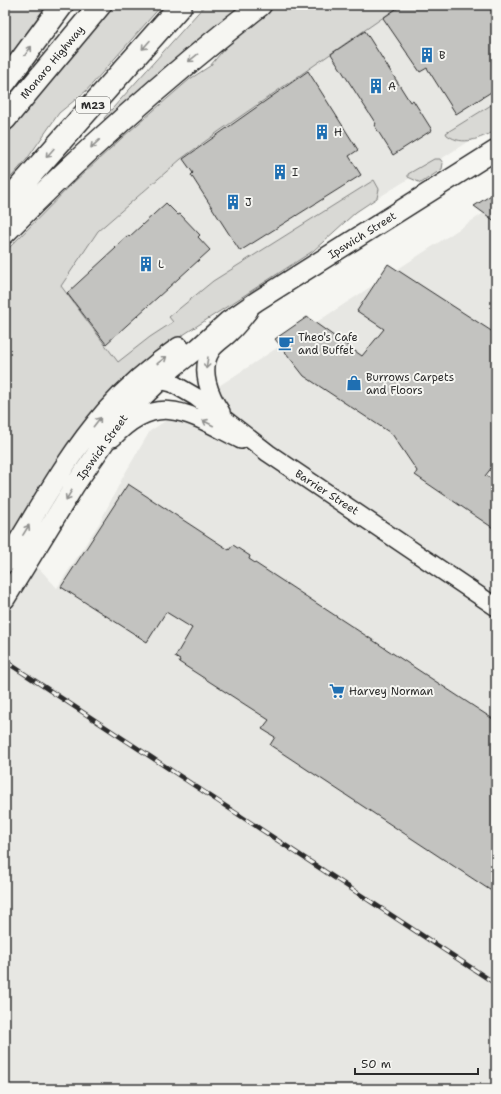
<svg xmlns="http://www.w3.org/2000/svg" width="501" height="1094" font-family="'Shantell Sans',sans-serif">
	<rect width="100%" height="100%" fill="#f6f6f2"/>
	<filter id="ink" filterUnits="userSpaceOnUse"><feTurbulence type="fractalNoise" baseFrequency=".025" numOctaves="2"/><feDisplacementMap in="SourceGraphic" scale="8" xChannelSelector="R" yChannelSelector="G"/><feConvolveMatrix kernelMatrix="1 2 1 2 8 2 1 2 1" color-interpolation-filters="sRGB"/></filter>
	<g filter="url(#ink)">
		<path fill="#e7e7e3" d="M401,5h95v126l-29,11 -26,17 2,8 -2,3 -20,13 -11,-5 -48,30 -59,50 -134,86 -51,18 -57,-76 37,-55 83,-72 37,-27z
			M496,205v884h-491v-558l52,57 43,-66 24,-47 26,-44z"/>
		<path fill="#d9d9d5" stroke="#828280" d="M5,5h42l-41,56h-1z
			M115,5h47l-76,86 -27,22 -32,46 -22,25v-47z
			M205,5h39l-138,117 -2,-4z
			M278,5h123l-183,127 -37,27 -83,72 -37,55 57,76 32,-25 23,-15 -4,-5 44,-36 161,-101 5,9 -2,9 -21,14 -43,39 -144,93 -50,40 -43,48 -71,115v-295l69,-70 49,-45 67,-58 20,-13 20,-24z
			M496,102v29c-17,7 -32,16 -49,4l-1,-2z
			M434,159h6l3,4 -1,6 -21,14 -13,-6v-3z"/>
		<path fill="#c3c3c0" stroke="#2b2b2b" d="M402,5h94v84l-40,25 -29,-46 -7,4 -37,-54z
			M365,31l45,71 3,-2 19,30 -39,25 -19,-30 2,-1 -45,-70z
			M308,71l50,79 -9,6 12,19 -121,76 -49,-76 2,-2 -10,-14z
			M496,192v30l-22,-16z
			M166,203l12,12 2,-1 20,21 -2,2 12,13 -104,94 -39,-51 49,-45 -1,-1 13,-12 1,2z
			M388,264l108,70v128l-11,14 11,4v50l-81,-55 2,-4 -25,-37 -88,-58 -29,-37 32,-22 55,39 22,-27 -27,-18z
			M128,484l101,66 4,-5 17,11 -1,3 247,162v173l-226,-149 5,-8 -13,-8 7,-9 -90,-58 1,-2 -5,-3 17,-29 -26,-16 -19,30 -86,-55z"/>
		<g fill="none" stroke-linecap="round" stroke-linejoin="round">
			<defs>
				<path id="tertiary" d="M159,380l13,3 24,14 72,56 228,154
					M221,412c-11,-16 -22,-42 -10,-61 5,-8 14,-12 20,-19 7,-6 12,-14 18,-21
					M113,438c46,-49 78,-23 128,2"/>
				<path id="secondary" d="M5,563c32,-51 61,-106 101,-152 21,-24 47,-46 73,-64
					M5,599l70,-114 47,-68 52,-50 24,-19 30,-27 29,-20 239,-151"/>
				<path id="motorway" d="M5,82l57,-77
					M5,119l95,-114
					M5,204l176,-199
					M5,232c80,-82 165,-157 255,-227"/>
			</defs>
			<use href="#tertiary" stroke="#2b2b2b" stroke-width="20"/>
			<use href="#secondary" stroke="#2b2b2b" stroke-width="22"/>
			<use href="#motorway" stroke="#2b2b2b" stroke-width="25"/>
			<use href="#tertiary" stroke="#f6f6f2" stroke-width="17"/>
			<use href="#secondary" stroke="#f6f6f2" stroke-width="19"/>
			<use href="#motorway" stroke="#f6f6f2" stroke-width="22"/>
			<defs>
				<path id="rail" d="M5,661l491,323"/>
			</defs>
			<use href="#rail" stroke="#2b2b2b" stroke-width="4.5"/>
			<use href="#rail" stroke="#f6f6f2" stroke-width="3" stroke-dasharray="9" stroke-linecap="butt"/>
		</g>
		<defs><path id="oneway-shaft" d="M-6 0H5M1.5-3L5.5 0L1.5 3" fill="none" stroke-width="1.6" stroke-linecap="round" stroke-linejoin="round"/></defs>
		<g stroke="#90908e">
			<use href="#oneway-shaft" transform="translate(146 45) rotate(132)"/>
			<use href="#oneway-shaft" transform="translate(28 51) rotate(-54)"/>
			<use href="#oneway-shaft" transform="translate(193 58) rotate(141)"/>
			<use href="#oneway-shaft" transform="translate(95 144) rotate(137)"/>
			<use href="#oneway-shaft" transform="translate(50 153) rotate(131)"/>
			<use href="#oneway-shaft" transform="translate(162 360) rotate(-37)"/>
			<use href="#oneway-shaft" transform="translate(207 363) rotate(99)"/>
			<use href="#oneway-shaft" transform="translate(97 422) rotate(-52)"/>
			<use href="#oneway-shaft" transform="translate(208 423) rotate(-153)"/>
			<use href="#oneway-shaft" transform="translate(69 495) rotate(121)"/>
			<use href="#oneway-shaft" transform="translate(26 530) rotate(-58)"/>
		</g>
	</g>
	<defs>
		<symbol id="building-bare" viewBox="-9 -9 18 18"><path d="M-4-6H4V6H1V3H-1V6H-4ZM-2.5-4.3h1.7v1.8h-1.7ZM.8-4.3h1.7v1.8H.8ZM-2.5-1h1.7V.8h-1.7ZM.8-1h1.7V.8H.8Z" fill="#1f6fb2" stroke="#f6f6f2" stroke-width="2.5" paint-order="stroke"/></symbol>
		<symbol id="cafe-bare" viewBox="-9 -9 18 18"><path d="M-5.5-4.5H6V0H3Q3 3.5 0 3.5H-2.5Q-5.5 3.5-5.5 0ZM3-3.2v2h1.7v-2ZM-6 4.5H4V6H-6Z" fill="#1f6fb2" stroke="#f6f6f2" stroke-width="2.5" paint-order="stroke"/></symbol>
		<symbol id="shop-bare" viewBox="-9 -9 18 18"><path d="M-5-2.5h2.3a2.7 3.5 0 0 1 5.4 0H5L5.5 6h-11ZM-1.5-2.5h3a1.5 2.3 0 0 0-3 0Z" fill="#1f6fb2" stroke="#f6f6f2" stroke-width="2.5" paint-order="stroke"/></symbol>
		<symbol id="supermarket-bare" viewBox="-9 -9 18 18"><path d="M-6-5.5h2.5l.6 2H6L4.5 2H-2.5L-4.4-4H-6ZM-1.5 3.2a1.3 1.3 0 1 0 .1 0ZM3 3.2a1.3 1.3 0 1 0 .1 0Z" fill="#1f6fb2" stroke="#f6f6f2" stroke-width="2.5" paint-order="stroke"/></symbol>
	</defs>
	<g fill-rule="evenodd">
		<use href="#building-bare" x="416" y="44" width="22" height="22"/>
		<use href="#building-bare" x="365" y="75" width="22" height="22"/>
		<use href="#building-bare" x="311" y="121" width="22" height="22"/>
		<use href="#building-bare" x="269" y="161" width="22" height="22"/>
		<use href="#building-bare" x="222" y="191" width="22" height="22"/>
		<use href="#building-bare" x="135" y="253" width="22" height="22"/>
		<use href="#cafe-bare" x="275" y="332" width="22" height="22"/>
		<use href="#shop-bare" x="343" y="372" width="22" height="22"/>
		<use href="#supermarket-bare" x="326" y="680" width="22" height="22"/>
	</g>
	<g text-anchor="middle" stroke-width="4" stroke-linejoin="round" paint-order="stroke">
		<rect fill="#f6f6f2" stroke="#686867" stroke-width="1" x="76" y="97" width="34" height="16" rx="3"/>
		<g font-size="10" font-weight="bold" fill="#2b2b2b">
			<text x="93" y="109">M23</text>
		</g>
		<g font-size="11" fill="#2b2b2b" stroke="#f6f6f2" text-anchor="start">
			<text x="439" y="59">B</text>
			<text x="388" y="90">A</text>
			<text x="334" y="136">H</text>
			<text x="292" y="176">I</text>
			<text x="245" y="206">J</text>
			<text x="158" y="268">L</text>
			<text x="298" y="341">Theo's Cafe<tspan x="298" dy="13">and Buffet</tspan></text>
			<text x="366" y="381">Burrows Carpets<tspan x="366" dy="13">and Floors</tspan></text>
			<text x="349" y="695">Harvey Norman</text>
		</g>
		<g font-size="11" fill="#2b2b2b" stroke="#f6f6f2">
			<text transform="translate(52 62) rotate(-50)" y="4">Monaro Highway</text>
			<text transform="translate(362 235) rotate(-32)" y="4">Ipswich Street</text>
			<text transform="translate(102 447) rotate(-54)" y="4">Ipswich Street</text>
			<text transform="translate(327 492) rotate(33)" y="4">Barrier Street</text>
		</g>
	</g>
	<rect width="501" height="1094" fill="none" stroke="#f6f6f2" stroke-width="20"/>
	<rect x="10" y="10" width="481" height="1074" fill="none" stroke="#2b2b2b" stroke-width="1.5" filter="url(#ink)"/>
	<path d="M355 1068v6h123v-6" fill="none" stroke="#2b2b2b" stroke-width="2"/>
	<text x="361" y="1068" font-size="12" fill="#2b2b2b" stroke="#f6f6f2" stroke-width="3" paint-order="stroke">50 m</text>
</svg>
